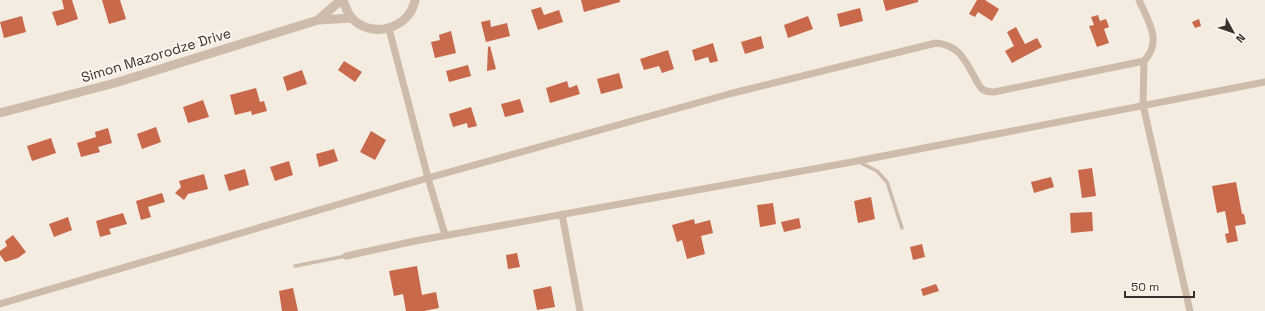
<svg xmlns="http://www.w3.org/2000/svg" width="1265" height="311" font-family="'Space Grotesk',sans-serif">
	<rect width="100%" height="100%" fill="#f4ebe1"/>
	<path fill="#c8694b" d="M62,0h10l6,19 -21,7 -5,-14 12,-3z
		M102,0h18l6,19 -17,5z
		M581,0h39v2l-36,10z
		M883,0h35v2l-32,9z
		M977,0h8l14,9 -7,12 -14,-9 -3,5 -6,-3z
		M541,7l3,8 15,-5 4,12 -25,8 -7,-20z
		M860,8l3,13 -23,6 -3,-13z
		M1098,15l2,6 6,-2 3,8 -5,2 5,14 -12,4 -8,-21 5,-1 -3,-8z
		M22,16l4,16 -22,6 -4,-16z
		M808,16l5,13 -25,9 -4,-13z
		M1199,19l2,7 -6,2 -3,-6z
		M490,20l1,7 16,-4 3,13 -24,6 -5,-20z
		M1016,27l9,17 12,-6 5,9 -30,16 -7,-12 9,-5 -7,-14z
		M451,31l5,22 -21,5 -4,-16 9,-2 -1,-5z
		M761,36l3,12 -19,6 -4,-12z
		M713,43l5,18 -8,2 -2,-6 -13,4 -3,-11z
		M490,46l6,23 -9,2 1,-24z
		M668,50l6,19 -12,4 -3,-7 -15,4 -4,-11z
		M344,61l18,11 -7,10 -17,-12z
		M468,65l3,11 -22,6 -3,-11z
		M302,70l5,14 -20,7 -4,-14z
		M619,73l4,15 -22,6 -4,-15z
		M567,81l2,7 8,-3 3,9 -30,9 -4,-15z
		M256,88l4,14 4,-1 3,10 -15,4 -1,-4 -16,4 -5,-20z
		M520,99l4,13 -19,5 -4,-13z
		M203,100l6,17 -21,6 -5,-16z
		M471,107l6,19 -9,2 -1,-5 -14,4 -4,-13z
		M156,127l5,15 -19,7 -5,-15z
		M108,128l4,15 -14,4 2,5 -19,5 -4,-14 19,-6 -1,-5z
		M371,131l15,9 -11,20 -15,-8z
		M51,138l5,15 -24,8 -5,-15z
		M334,149l4,12 -19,6 -3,-13z
		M289,161l4,14 -18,6 -5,-14z
		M1092,168l4,28 -14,2 -4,-28z
		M245,169l4,16 -20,6 -5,-16z
		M204,174l4,15 -20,5 -4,6 -9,-7 6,-6 -2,-6z
		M1051,177l3,10 -20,6 -3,-11z
		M1236,182l6,32h2l2,10 -11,2 3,15 -11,2 -2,-9 4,-1 -4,-22 -8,2 -5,-27z
		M162,193l3,9 -17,5 3,10 -10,3 -5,-19z
		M871,197l4,22 -17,4 -4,-22z
		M773,203l3,21 -16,3 -3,-22z
		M1092,212l1,19 -22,2 -1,-20z
		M123,213l4,11 -18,5 2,5 -11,3 -4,-16z
		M68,217l4,13 -18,7 -5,-13z
		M799,218l2,10 -17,4 -3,-10z
		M694,219l1,5 15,-4 3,13 -12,3 4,18 -18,5 -5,-19 -5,2 -5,-17z
		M13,235l13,17 -8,6 -13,4 -5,-7v-4l7,-5 -2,-5z
		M922,244l3,13 -12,3 -3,-13z
		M517,253l3,14 -12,2 -2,-14z
		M417,266l5,29 14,-3 3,16 -15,3h-18l-3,-17 -9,2 -5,-25z
		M936,284l3,7 -16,5 -2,-7z
		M551,286l4,21 -18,3 -4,-20z
		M293,288l5,23h-16l-3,-20z"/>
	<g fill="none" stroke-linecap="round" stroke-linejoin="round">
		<path stroke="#cdbbac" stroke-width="3.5" d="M859,162l18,9 10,11 15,46
			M295,266l51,-10"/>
		<path stroke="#cdbbac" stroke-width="7" d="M389,29l39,149 17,57
			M1144,61l-1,44 47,206
			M562,214l18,97
			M346,256l69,-15 437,-79 413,-80
			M0,304l428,-126 301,-84 207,-51c23,2 29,17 39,35 2,4 4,8 7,11 3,2 7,3 12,3l150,-31c19,-20 4,-40 -5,-61"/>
		<path stroke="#cdbbac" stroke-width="9" d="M343,0c2,6 4,12 8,17 19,23 59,12 64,-17
			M318,20l23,-20
			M0,113l115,-30 203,-63 34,-2"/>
	</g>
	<g text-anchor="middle" stroke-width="4" stroke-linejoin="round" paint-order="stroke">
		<g font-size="14" fill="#3b302b" stroke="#fbf5ee">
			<text transform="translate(156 55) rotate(-17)" y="5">Simon Mazorodze Drive</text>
		</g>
	</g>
	<g transform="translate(1233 32) rotate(130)" stroke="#fbf5ee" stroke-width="3" paint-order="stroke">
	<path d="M0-3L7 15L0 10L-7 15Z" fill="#3b302b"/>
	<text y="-6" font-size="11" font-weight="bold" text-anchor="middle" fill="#3b302b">N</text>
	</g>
	<path d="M1125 291v6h69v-6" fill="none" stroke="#3b302b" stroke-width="2"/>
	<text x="1131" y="291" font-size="12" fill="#3b302b" stroke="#fbf5ee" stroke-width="3" paint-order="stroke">50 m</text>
</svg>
